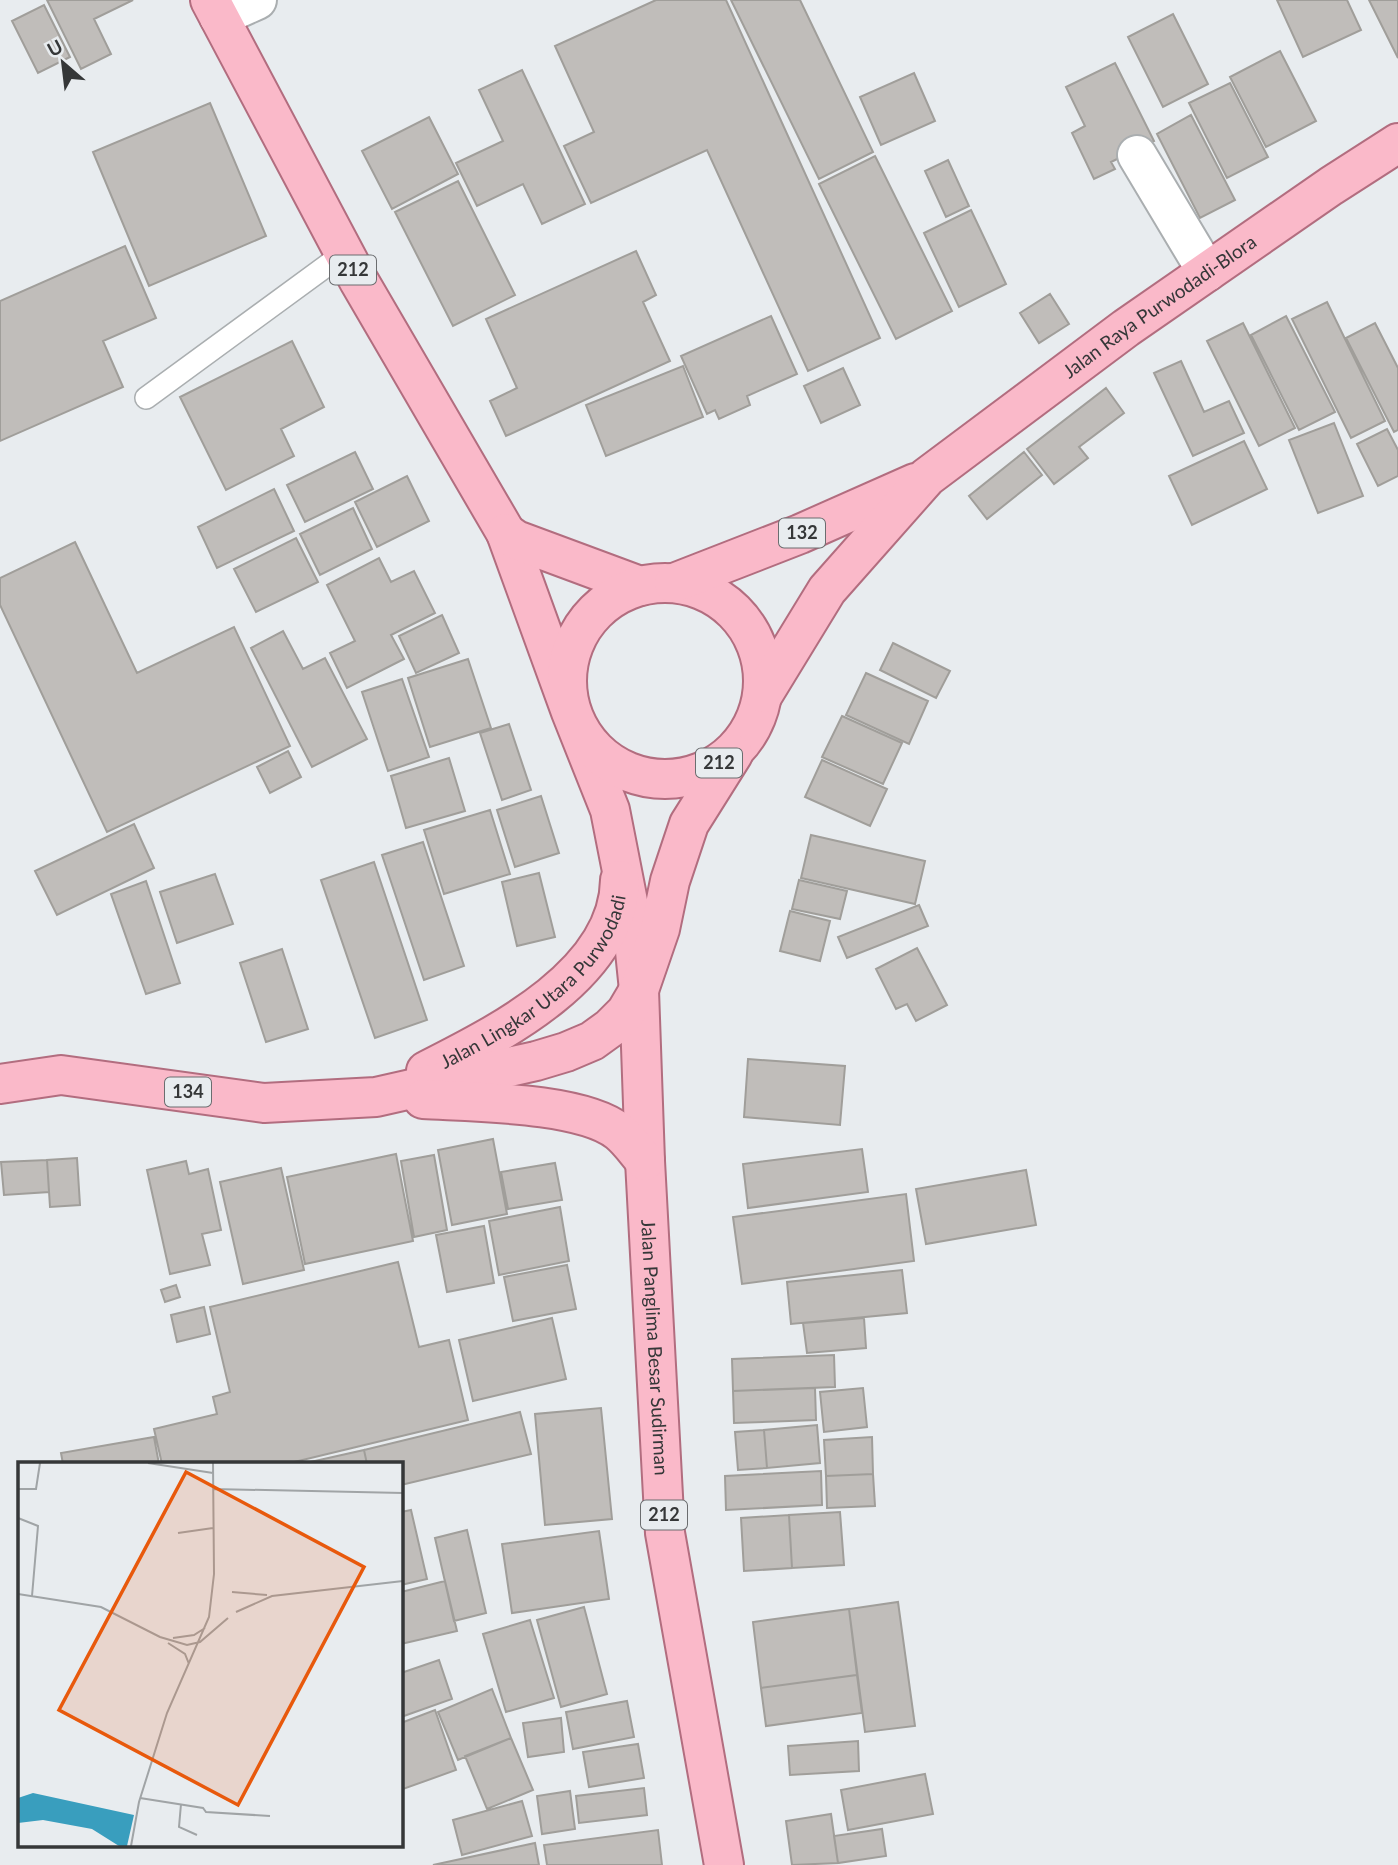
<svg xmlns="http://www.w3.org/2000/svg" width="1398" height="1865" font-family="Lato,sans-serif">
	<rect width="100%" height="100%" fill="#e8ecef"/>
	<path fill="#c0bdba" stroke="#a09e9a" stroke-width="2" d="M47,0h86l-39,19 17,35 -30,15z
		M656,0h70l154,338 -72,33 -101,-221 -116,53 -27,-57 30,-14 -39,-86z
		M731,0h69l73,152 -54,27z
		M1277,0h70l14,30 -58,27z
		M1369,0h29v58z
		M44,5l26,52 -32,16 -26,-52z
		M1173,14l35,70 -45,23 -35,-70z
		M1280,51l36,70 -50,26 -36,-70z
		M1115,63l39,78 -43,21 4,7 -21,10 -22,-46 13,-7 -19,-39z
		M522,70l63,134 -43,20 -19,-40 -46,22 -21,-43 47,-22 -24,-51z
		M914,73l21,48 -54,24 -21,-48z
		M1230,83l38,74 -41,21 -38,-75z
		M210,103l56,133 -117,50 -56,-134z
		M1191,115l44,85 -35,18 -43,-84z
		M429,117l29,57 -66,35 -30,-58z
		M875,156l77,155 -56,28 -77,-155z
		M948,160l21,46 -23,11 -21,-46z
		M458,181l57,114 -62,31 -58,-114z
		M971,210l35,74 -47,23 -35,-74z
		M125,246l31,72 -53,23 20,46 -123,54v-140z
		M636,251l20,44 -13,7 27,59 -164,75 -16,-35 27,-13 -31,-69z
		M1050,294l19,30 -30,19 -19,-30z
		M1327,302l58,119 -34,17 -59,-119z
		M771,316l26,58 -50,22 3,9 -31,14 -4,-9 -8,4 -26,-58z
		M1286,316l49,96 -36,18 -48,-95z
		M1243,323l52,105 -36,18 -52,-105z
		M1375,323l23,45v62l-4,2 -48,-94z
		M292,341l32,66 -43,22 13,27 -68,34 -46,-93z
		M1181,361l23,51 25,-11 15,32 -51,23 -39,-83z
		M683,366l20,51 -97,39 -20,-51z
		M843,368l17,37 -39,18 -17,-37z
		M1106,388l18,25 -45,34 9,11 -34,26 -27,-35z
		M1334,423l29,73 -45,17 -29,-73z
		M1387,429l11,21v26l-20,10 -21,-42z
		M1244,441l23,48 -75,36 -23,-49z
		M355,452l18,37 -68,33 -18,-37z
		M1024,452l18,23 -55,44 -18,-23z
		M407,476l22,45 -52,26 -22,-45z
		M274,489l20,42 -77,37 -19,-41z
		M353,508l19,41 -52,26 -20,-41z
		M296,538l22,44 -62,30 -22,-43z
		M75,542l62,131 97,-46 56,119 -183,86 -107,-227v-27z
		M379,558l12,24 23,-11 21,42 -44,22 13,24 -57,29 -17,-35 25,-12 -28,-56z
		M442,615l17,38 -43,20 -17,-37z
		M283,631l20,38 22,-11 42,81 -55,28 -61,-119z
		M893,643l57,28 -14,27 -56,-28z
		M468,659l23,69 -61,19 -22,-69z
		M866,673l62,28 -19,43 -63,-29z
		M402,679l27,78 -41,14 -26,-79z
		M842,716l60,27 -19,41 -61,-27z
		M509,724l22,66 -29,10 -22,-67z
		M288,751l13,26 -31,16 -13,-26z
		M449,758l16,53 -59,17 -15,-52z
		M822,760l65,29 -17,37 -65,-29z
		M541,796l18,57 -44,14 -18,-57z
		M490,810l20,64 -66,20 -20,-64z
		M134,824l20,44 -97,47 -22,-44z
		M811,835l114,26 -10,43 -114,-26z
		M423,842l41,124 -40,14 -42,-125z
		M374,862l53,158 -52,18 -54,-158z
		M539,873l16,64 -38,9 -15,-64z
		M215,874l18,50 -56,19 -17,-51z
		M799,880l48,11 -7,28 -48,-10z
		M146,881l34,102 -34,11 -35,-100z
		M919,905l9,21 -81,32 -9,-21z
		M790,911l40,10 -10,40 -40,-10z
		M917,948l30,57 -31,16 -9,-17 -11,5 -20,-40z
		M282,949l26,80 -42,13 -26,-79z
		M748,1059l97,7 -5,59 -96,-8z
		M493,1139l14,75 -55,11 -14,-75z
		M862,1149l6,43 -120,16 -5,-44z
		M396,1154l17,87 -108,23 -18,-87z
		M434,1155l13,75 -33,7 -13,-76z
		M77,1158l3,47 -30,2 -3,-47z
		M47,1160l2,32 -45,3 -3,-33z
		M186,1161l3,13 19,-5 13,61 -19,4 8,31 -40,9 -23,-104z
		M555,1163l7,37 -54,9 -7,-37z
		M281,1168l23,102 -61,14 -23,-102z
		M1026,1170l10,55 -110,19 -10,-55z
		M906,1194l8,67 -172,23 -9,-67z
		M560,1207l9,54 -70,14 -10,-54z
		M484,1226l10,57 -47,9 -11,-57z
		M398,1262l21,85 30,-7 19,80 -182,44h-124l-8,-35 63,-15 -4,-17 17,-5 -20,-85z
		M567,1265l9,44 -63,12 -9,-44z
		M902,1270l5,43 -116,11 -4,-42z
		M176,1285l4,12 -15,5 -4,-12z
		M204,1307l6,27 -33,8 -6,-27z
		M552,1318l14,61 -93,22 -14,-61z
		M864,1318l2,30 -59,5 -4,-30z
		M834,1355l1,32 -102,4 -1,-32z
		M815,1388l1,32 -82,3 -1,-32z
		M863,1388l4,39 -43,5 -4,-40z
		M601,1408l11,111 -67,6 -10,-111z
		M520,1412l11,42 -130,31v-21h-34l-3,-14z
		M817,1425l3,38 -53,5 -3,-38z
		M764,1430l3,38 -29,2 -3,-38z
		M154,1437l5,27h-96l-2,-11z
		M872,1437l1,37 -47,2 -2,-36z
		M364,1450l3,14 -61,-1z
		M821,1471l1,34 -96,5 -1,-34z
		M873,1474l2,32 -48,2 -1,-32z
		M411,1510l16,69 -26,6v-73z
		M840,1512l4,53 -52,3 -3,-53z
		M789,1515l3,53 -48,3 -3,-53z
		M467,1530l19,83 -32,8 -19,-83z
		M599,1531l10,68 -97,14 -10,-69z
		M445,1581l12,50 -56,13v-52z
		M898,1602l17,124 -50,6 -16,-123z
		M584,1607l23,87 -46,13 -24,-87z
		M849,1609l8,66 -96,13 -8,-66z
		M530,1620l24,78 -48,14 -23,-78z
		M439,1660l13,39 -51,18v-44z
		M857,1675l5,38 -96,13 -5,-38z
		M492,1689l19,49 -53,22 -20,-48z
		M627,1701l7,36 -61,12 -7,-37z
		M435,1710l21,60 -53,19 -2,-7v-59z
		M561,1718l3,34 -36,5 -5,-34z
		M511,1738l22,52 -46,19 -22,-53z
		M858,1741l1,30 -69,4 -2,-29z
		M638,1744l6,34 -55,9 -6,-35z
		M925,1774l8,40 -85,16 -7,-40z
		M644,1788l3,27 -68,8 -3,-27z
		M570,1791l5,38 -33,5 -5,-38z
		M522,1801l10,35 -70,19 -9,-35z
		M831,1814l7,49 -46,2 -6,-44z
		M882,1829l4,27 -48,7 -4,-27z
		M658,1830l4,35h-115l-3,-20z
		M535,1843l4,22h-106z"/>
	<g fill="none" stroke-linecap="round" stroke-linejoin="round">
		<defs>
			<path id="service" d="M146,398l198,-145"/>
			<path id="minor" d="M219,17l38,-17
				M1137,155l70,117"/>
			<g id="primary">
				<path id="s1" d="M210,0l149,281 147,252 65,179 39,98 22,112 7,68 6,171 20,372 59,332"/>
				<path d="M506,533l10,7 124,46"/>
				<circle cx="665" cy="681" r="98"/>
				<path d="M674,583l126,-49 115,-51"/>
				<path id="s2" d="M764,693l63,-103 100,-113 199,-149 205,-142 67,-43"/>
				<path id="s3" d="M426,1071c73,-37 193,-97 194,-191"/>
				<path d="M0,1084l61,-9 203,28 112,-6 160,-36 30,-9 26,-11 18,-13 16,-16 13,-22 21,-61 10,-48 19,-57 44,-70"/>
				<path d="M423,1099c49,3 159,3 196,33 10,8 18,20 26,29"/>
			</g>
		</defs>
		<use href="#service" stroke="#aaaeb0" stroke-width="24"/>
		<use href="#minor" stroke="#aaaeb0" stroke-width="42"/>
		<use href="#primary" stroke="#b26d7f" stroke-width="42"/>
		<use href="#service" stroke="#fff" stroke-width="21"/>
		<use href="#minor" stroke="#fff" stroke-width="38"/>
		<use href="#primary" stroke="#fab9c9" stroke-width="38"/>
	</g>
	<g text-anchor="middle" stroke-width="7" stroke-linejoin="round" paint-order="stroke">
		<g fill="#e8ecef" stroke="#6b6d6f" stroke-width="2">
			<rect x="330" y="255.5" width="46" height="29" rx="5"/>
			<rect x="779" y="518.5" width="46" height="29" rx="5"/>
			<rect x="696" y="748.5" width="46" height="29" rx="5"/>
			<rect x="165" y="1077.5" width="46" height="29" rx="5"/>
			<rect x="641" y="1500.5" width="46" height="29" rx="5"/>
		</g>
		<g font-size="18" font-weight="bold" fill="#353738">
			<text x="353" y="276">212</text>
			<text x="802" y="539">132</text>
			<text x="719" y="769">212</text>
			<text x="188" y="1098">134</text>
			<text x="664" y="1521">212</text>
		</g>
		<g font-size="19" fill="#353738" stroke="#e8ecef">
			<text dy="7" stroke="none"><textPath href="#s2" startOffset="560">Jalan Raya Purwodadi-Blora</textPath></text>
			<text dy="7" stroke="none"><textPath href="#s3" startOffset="144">Jalan Lingkar Utara Purwodadi</textPath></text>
			<text dy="7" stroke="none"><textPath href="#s1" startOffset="1446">Jalan Panglima Besar Sudirman</textPath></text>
		</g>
	</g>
	<g transform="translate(18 1462)">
		<rect width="385" height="385" fill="#e8ecef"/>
		<path d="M15,331l101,22 -7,31h-8l-27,-17 -49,-9 -25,3v-25z" fill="#399ebe"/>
		<path fill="none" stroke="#a0a4a6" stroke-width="2" d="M130,1l65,10M0,27h18l4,-26M195,27l190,4M0,56l20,8 -6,70M160,71l35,-5M214,130l35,3M0,132l83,13 59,30 27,8 13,-3 28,-24M218,150l36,-16 131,-15M155,176l21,-3 11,-7M150,181l17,11 4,10M122,336l63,10 3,4 64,4M163,342l-2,23 18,8M113,384l8,-44 28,-89 42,-96 5,-43 -1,-111"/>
		<path fill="#e8590c" fill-opacity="0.15" stroke="#e8590c" stroke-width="3.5" d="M168,10l178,95 -126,238 -179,-95z"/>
		<rect width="385" height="385" fill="none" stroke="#353738" stroke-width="3.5"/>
	</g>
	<g transform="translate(63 63) rotate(332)" stroke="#e8ecef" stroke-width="5" paint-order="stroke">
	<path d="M0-5L12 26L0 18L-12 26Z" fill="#353738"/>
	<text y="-10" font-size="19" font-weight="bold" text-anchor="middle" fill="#353738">U</text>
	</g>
</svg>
